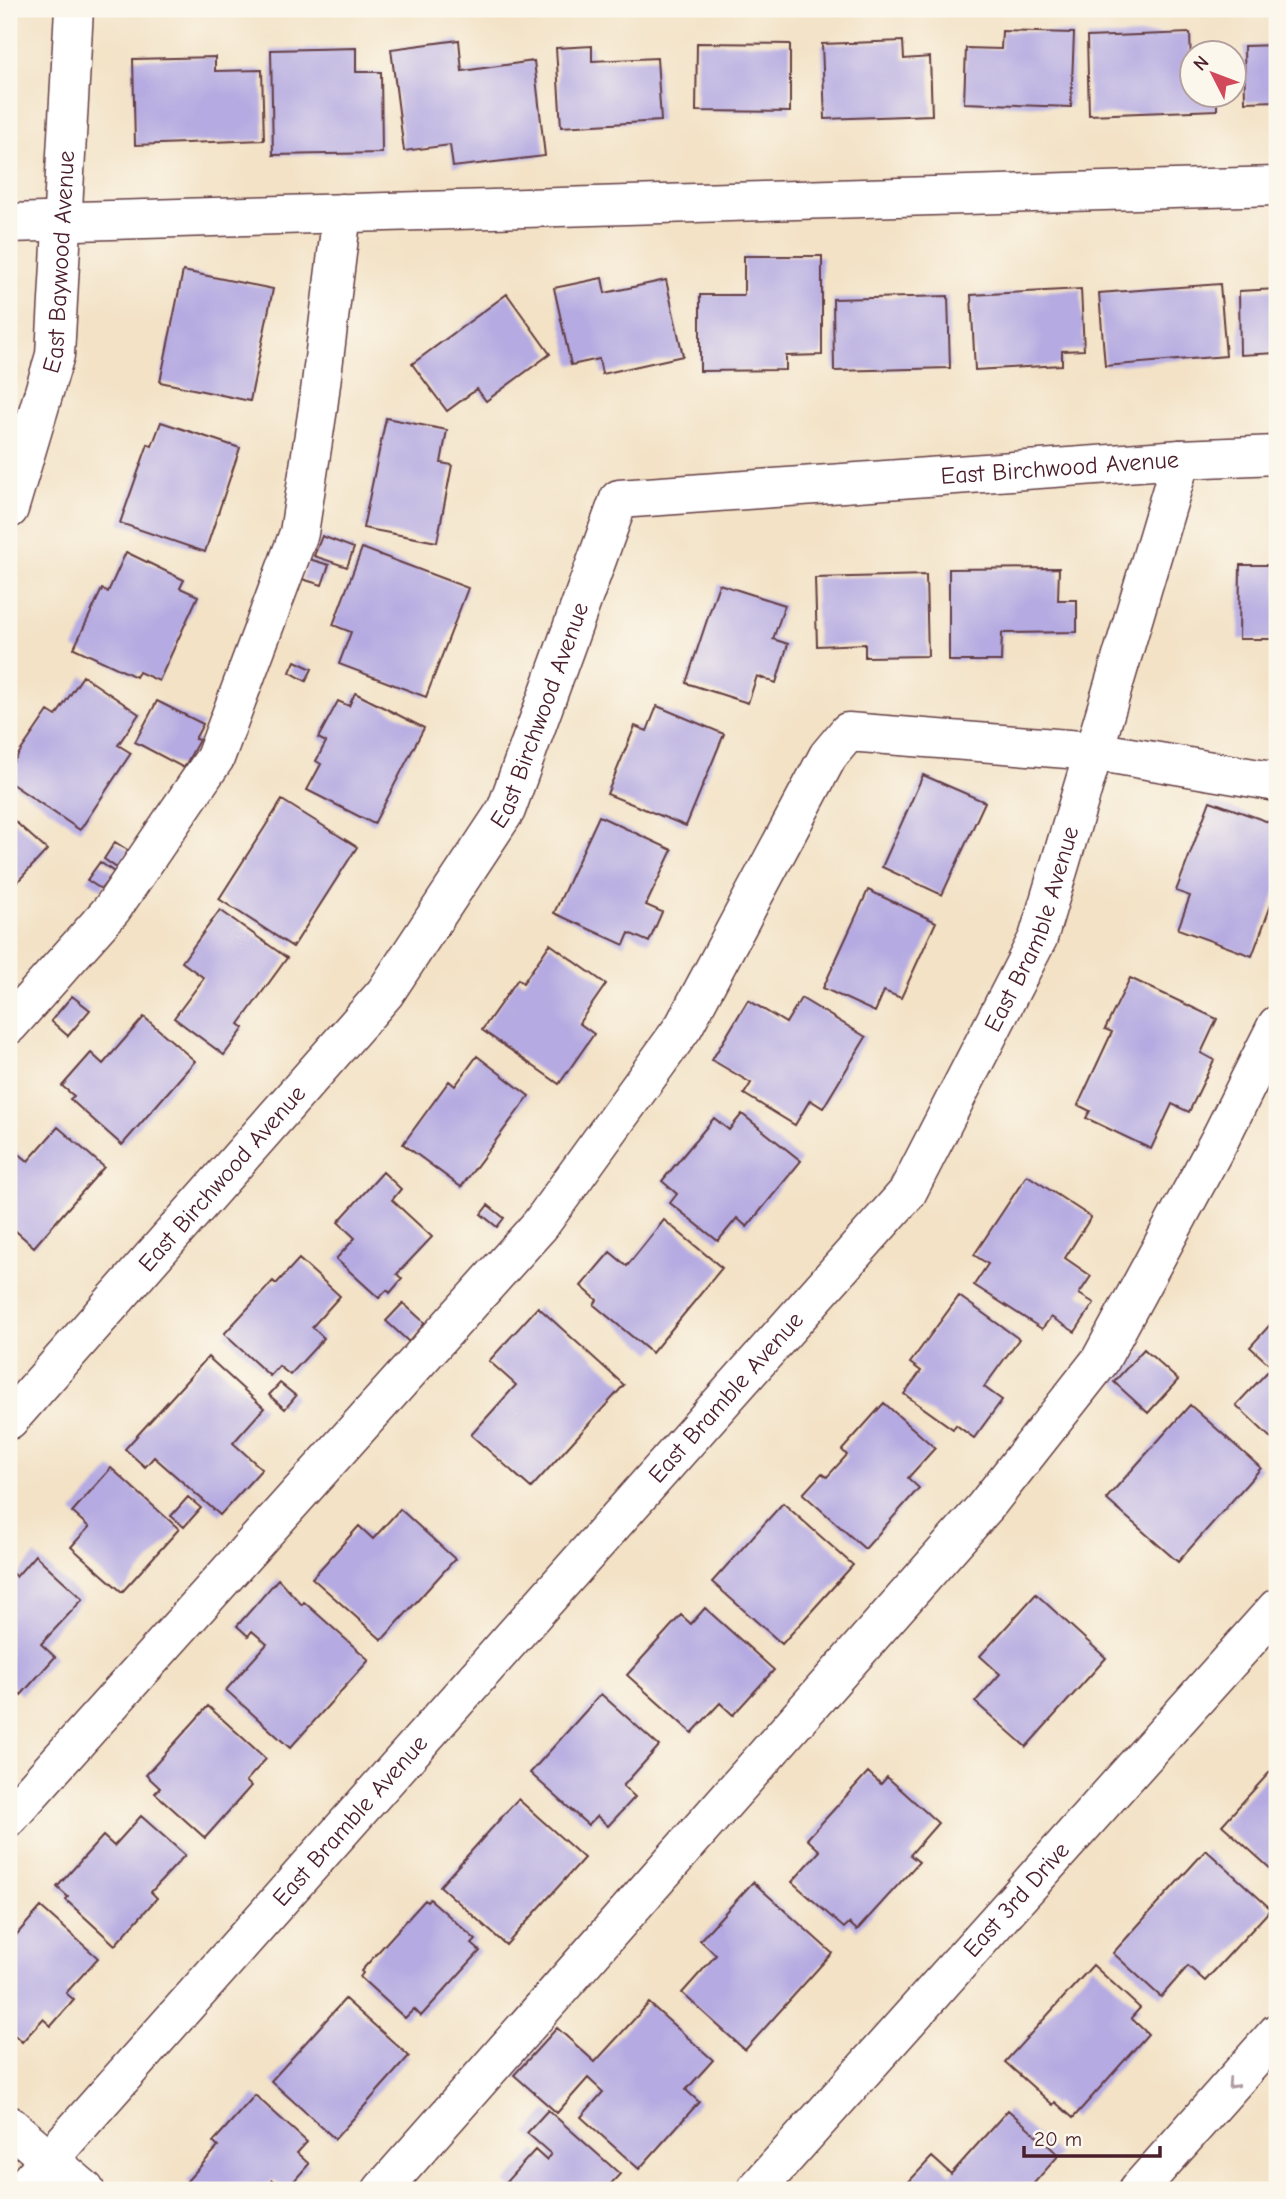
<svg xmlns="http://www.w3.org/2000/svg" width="1286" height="2199" font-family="'Comic Neue',sans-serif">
	<rect width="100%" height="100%" fill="#fbf7ec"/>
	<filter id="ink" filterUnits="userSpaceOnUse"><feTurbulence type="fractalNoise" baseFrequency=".0143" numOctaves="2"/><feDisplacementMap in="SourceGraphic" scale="14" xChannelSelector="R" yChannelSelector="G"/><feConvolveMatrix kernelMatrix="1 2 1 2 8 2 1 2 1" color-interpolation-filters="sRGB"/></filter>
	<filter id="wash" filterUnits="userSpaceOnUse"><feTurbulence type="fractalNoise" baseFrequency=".00686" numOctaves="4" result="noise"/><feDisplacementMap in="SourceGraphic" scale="28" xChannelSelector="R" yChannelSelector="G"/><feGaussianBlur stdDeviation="1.57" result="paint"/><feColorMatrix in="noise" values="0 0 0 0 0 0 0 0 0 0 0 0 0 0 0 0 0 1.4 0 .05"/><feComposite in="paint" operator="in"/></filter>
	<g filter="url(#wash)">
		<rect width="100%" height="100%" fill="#f3e2c6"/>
		<g id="blocks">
			<path fill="#b5aae1" d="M1002,31l72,2 -3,74 -107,-4 2,-55 35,1z
				M1190,33l2,61h25v16l-128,5 -2,-78z
				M459,40l3,31 72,-10 11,95 -92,11 -3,-22 -46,6 -13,-102z
				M903,41l1,18 26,-2 2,58 -107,4 -3,-75z
				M697,43l93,1v68l-94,-1z
				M1277,45v56l-32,1 -1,-56z
				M592,46v15l65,-3 4,63 -100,6 -5,-79z
				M356,48v24h25l1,81 -109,2 -2,-105z
				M215,57v14l47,-1 2,70 -129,5 -2,-86z
				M744,256h78v99l-36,1v14l-86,1v-76h44z
				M183,271l90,18 -23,112 -90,-19z
				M602,278l3,15 61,-13 17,76 -81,18 -3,-15 -28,6 -17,-77z
				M1220,284l6,72 -121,10 -6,-73z
				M1081,289l3,61 -22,1v14l-87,5 -4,-75z
				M1277,289v64l-37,2 -1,-64z
				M507,294l43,60 -64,47 -9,-12 -30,22 -35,-47z
				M948,296l2,72 -116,3 -1,-72z
				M386,418l61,12 -6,33 11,2 -15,77 -74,-14z
				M161,422l79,26 -35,104 -85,-29 28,-79 4,2z
				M322,536l32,12 -7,19 -33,-11z
				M362,548l106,40 -42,109 -87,-33 12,-32 -18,-7z
				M126,552l58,28 -4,8 18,8 -39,85 -20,-9 -3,5 -62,-29 28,-59 6,3z
				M309,559l20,6 -7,20 -20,-6z
				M1240,565h37v74h-38z
				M1059,568l-1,32h19v32l-75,1 -1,28h-52v-92z
				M926,575l2,81 -63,1v-13l-48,2 -2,-68z
				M719,584l66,21 -12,34 15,5 -12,39 -19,-7 -9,27 -62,-20z
				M295,661l17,8 -6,12 -16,-9z
				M83,676l56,38 -21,31 13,8 -51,77 -71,-48v-14l39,-57 8,5z
				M355,693l69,35 -50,96 -67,-34 14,-26 -5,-3 10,-19 -8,-4 20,-37 11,5z
				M157,701l46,23 -8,15 4,1 -15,28 -49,-26z
				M657,706l67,28 -38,92 -79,-32 28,-68 12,5z
				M923,775l62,27 -43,93 -60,-28z
				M282,800l75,47 -64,100 -74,-48z
				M1210,801l67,24v64l-25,67 -74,-27 12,-33 -14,-5z
				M9,816l38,34 -38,41z
				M599,816l73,34 -26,55 16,7 -13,30 -20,-9 -5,12 -70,-32z
				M115,842l14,9 -12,17 -13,-9z
				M100,862l14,10 -13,17 -14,-9z
				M868,890l68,32 -35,76 -17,-7 -9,21 -52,-24z
				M220,910l67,48 -48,66 5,4 -20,27 -50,-37 30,-40 -22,-16z
				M550,944l56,40 -27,39 15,11 -35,50 -77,-54 36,-51 5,4z
				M1130,978l87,41 -16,34 13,7 -25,52 -17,-8 -21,45 -65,-31 4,-7 -12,-6 34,-73 -7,-3z
				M72,996l18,14 -22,26 -17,-15z
				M801,998l65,39 -43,71 -13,-8 -15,25 -51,-31 7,-11 -39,-23 36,-60 38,23z
				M144,1017l51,44 -73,84 -52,-46 4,-3 -12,-10 29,-33 12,11z
				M477,1056l52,40 -68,91 -58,-43 46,-63 6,5z
				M742,1114l59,47 -54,66 -10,-9 -19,23 -48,-38 7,-9 -15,-13 52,-63 15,12z
				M58,1127l46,40 -70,80 -25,-22v-71l4,-5 15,12z
				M383,1172l18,17 -9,11 40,37 -35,37 5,5 -12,14 -3,-3 -8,8 -43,-39 19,-21 -17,-16z
				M1027,1175l64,42 -26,41 26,18 -12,18 15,9 -19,29 -24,-15 -9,12 -68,-44 14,-21 -14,-9z
				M488,1205l16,13 -7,9 -16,-13z
				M664,1220l58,48 -70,85 -58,-48 3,-5 -16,-14 29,-34 17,14z
				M299,1259l41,37 -28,31 12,11 -34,37 -11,-9 -9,10 -46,-42 49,-53 3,3z
				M959,1296l60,43 -35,48 18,13 -28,38 -18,-13 -3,4 -49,-35 17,-23 -11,-8z
				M403,1303l22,20 -16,19 -23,-21z
				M538,1307l86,78 -93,103 -60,-53 45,-50 -27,-24z
				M1277,1317v127l-41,-39 36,-38 -22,-20z
				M1144,1349l34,31 -30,33 -34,-31z
				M208,1357l56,51 -31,35 29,26 -42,46 -66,-58 -9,10 -20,-18z
				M280,1383l16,13 -11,13 -16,-14z
				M884,1403l51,45 -27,30 11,10 -54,61 -62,-55 19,-21 5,4 20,-22 -5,-5z
				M1190,1405l71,63 -83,94 -72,-63z
				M111,1468l68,61 -57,63 -51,-45 18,-20 -17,-15z
				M188,1497l13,11 -17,19 -13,-11z
				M783,1503l70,62 -71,79 -70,-62z
				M400,1509l55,50 -73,81 -70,-62 47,-52 14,13z
				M35,1555l48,44 -42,45 14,13 -34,38 -12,-12v-108l2,-3 5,5z
				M278,1579l24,26 2,-3 65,58 -79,88 -64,-58 41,-46 -15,-13 -4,5 -11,-10z
				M1036,1594l70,64 -80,89 -51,-45 25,-28 -20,-18z
				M705,1608l69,62 -41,45 -13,-12 -28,30 -65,-58 54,-60 10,9z
				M601,1694l58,52 -36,40 12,11 -27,29 -11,-10 -9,9 -58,-52z
				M208,1706l58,53 -20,22 5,5 -46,52 -50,-45 5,-5 -14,-13z
				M1277,1764v102l-4,5 -51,-46z
				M868,1772l13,12 6,-7 51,46 -28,32 9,7 -62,68 -8,-7 -5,5 -52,-46 28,-31 -13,-12z
				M518,1799l66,59 -78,87 -66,-59z
				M141,1816l44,39 -34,37 6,6 -42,47 -49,-45 2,-3 -11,-10 46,-51 11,10z
				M1206,1850l65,59 -66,72 -17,-15 -27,31 -48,-44z
				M753,1882l79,71 -87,97 -63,-57 34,-38 -16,-15z
				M430,1899l46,41 -4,4 8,7 -59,65 -7,-7 -9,9 -45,-41 3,-4 -2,-2 64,-71 2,2z
				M41,1907l57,51 -32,35 8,7 -23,26 -8,-7 -21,23 -13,-12v-87z
				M1093,1965l47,43 -9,10 17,16 -75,84 -18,-16 -2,3 -48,-43z
				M345,1999l64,57 -74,83 -64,-58z
				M649,2003l64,57 -27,30 13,12 -60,67 -58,-52 22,-25 -15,-14 -31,35 -43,-38 43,-47 38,34z
				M255,2095l52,47 -10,11 12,11 -23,26 -13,-10 -9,10h-66l-11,-9 31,-34 -5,-5z
				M548,2110l72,64 -15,16h-91l-9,-7 30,-33 11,10 5,-6 -24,-21z
				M1008,2110l51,45 -25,28 9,7h-142l31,-33 19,17z"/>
		</g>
	</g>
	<g filter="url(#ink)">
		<use href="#blocks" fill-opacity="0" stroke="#633c42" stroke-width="2"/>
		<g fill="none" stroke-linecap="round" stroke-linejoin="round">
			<defs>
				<g id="minor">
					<path d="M9,223l1268,-37"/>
					<path id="s1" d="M9,509l46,-154 19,-346"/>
					<path d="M9,1025l103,-116 103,-151 84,-225 19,-125 24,-195"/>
					<path id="s2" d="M9,1420l376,-427 121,-183 113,-311 562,-40 96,-4"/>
					<path d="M9,1817l531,-592 144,-199 144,-270 20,-24 246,19 183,31"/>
					<path d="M9,2125l76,65"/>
					<path id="s3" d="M22,2190l885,-997 131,-255 143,-479"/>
					<path d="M382,2190l603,-683 115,-146 120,-222 57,-114"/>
					<path id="s4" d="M756,2190l521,-582"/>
					<path d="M1138,2190l139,-157"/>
				</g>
			</defs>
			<use href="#minor" stroke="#633c42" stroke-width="41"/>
			<use href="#minor" stroke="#fff" stroke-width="38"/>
		</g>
		<defs><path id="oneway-chevron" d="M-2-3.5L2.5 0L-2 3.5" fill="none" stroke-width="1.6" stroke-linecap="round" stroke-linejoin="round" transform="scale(1.75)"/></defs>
		<use stroke="#ae9aa0" href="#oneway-chevron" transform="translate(1232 2084) rotate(132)"/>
	</g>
	<g text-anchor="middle" stroke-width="5" stroke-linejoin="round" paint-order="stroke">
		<g font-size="24" fill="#4a1f2b" stroke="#fbf7ec">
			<text dy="8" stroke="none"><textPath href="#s1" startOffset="254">East Baywood Avenue</textPath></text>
			<text dy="8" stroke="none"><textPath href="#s2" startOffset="1561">East Birchwood Avenue</textPath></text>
			<text dy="8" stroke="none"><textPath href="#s2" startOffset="889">East Birchwood Avenue</textPath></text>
			<text dy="8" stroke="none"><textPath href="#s3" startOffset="1626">East Bramble Avenue</textPath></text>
			<text dy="8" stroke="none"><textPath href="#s2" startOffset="322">East Birchwood Avenue</textPath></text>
			<text dy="8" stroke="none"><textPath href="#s3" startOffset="1060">East Bramble Avenue</textPath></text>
			<text dy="8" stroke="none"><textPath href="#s3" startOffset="494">East Bramble Avenue</textPath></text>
			<text dy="8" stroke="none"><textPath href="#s4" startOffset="390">East 3rd Drive</textPath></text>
		</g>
	</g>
	<rect width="1286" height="2199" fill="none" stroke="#fbf7ec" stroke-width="35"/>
	<g transform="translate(1213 74) rotate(312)"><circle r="33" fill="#fbf7ec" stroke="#b4a19f" stroke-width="2"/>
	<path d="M0-5L12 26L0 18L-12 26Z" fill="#d1495b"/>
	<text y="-10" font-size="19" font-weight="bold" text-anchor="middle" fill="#4a1f2b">N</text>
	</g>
	<path d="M1024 2146v10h136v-10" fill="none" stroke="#4a1f2b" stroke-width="3.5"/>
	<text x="1034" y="2146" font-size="21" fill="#4a1f2b" stroke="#fbf7ec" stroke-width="5" paint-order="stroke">20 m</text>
</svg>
